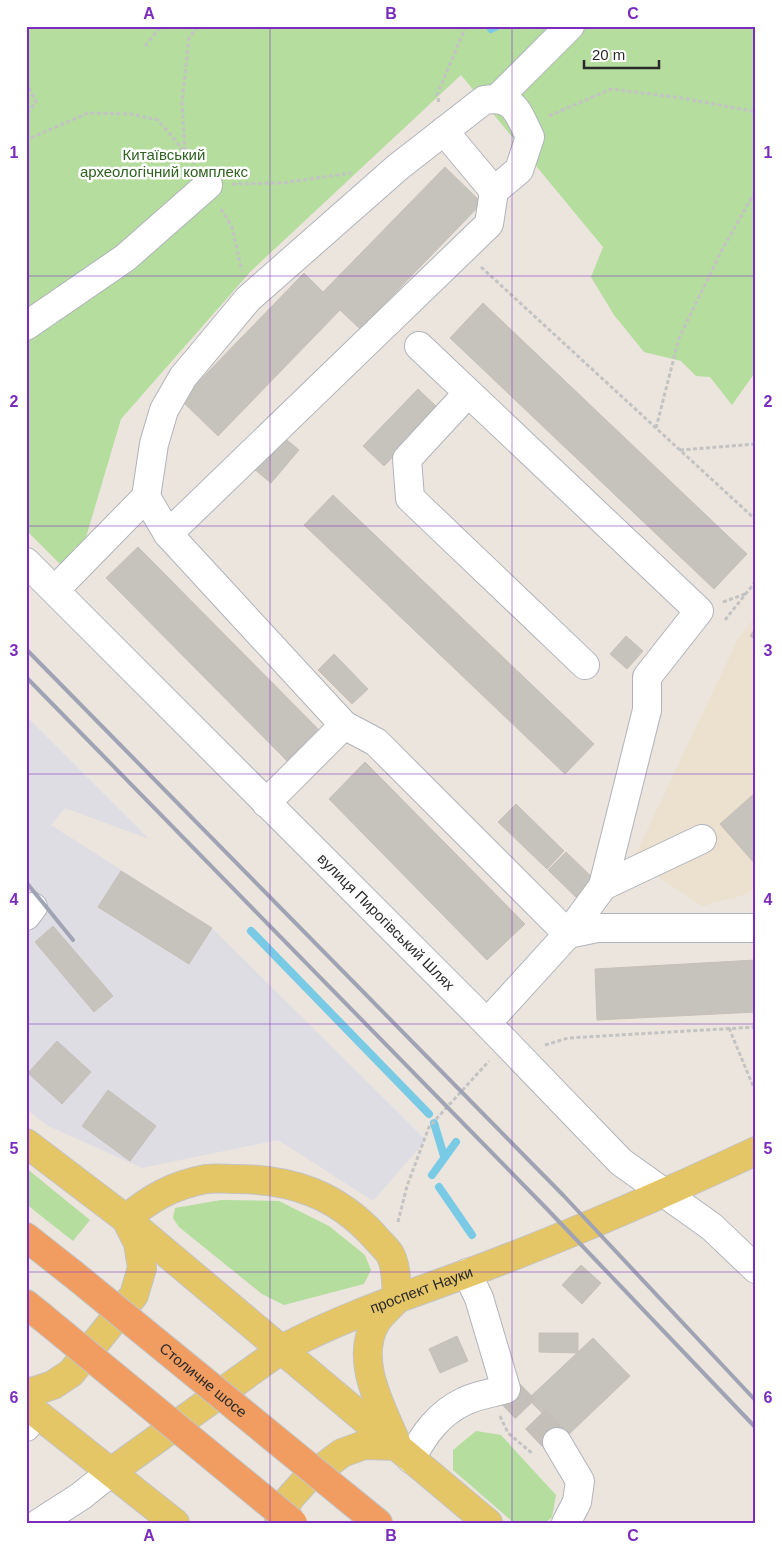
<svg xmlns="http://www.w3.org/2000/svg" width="782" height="1549" font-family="Helvetica,sans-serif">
	<rect width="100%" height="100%" fill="#ebe5dd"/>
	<path fill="#dfdde4" d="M26,716l123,123 -84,-31 -14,17 161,103 214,212 -53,61 -95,-61 -136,28 -94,-42 -22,-17z"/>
	<path fill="#ebe1ce" d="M756,616v273l-15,7 -39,10 -69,-46 104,-219z"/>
	<path fill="#b4dd9e" d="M26,26h730v345l-24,34 -22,-28 -14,-1 -15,-15 -37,-9 -30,-37 -23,-38 12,-30 -142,-172 -210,196 -130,148 -37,125 -10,4 -6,24 -42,-42z
		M26,1168l64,52 -17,21 -47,-37z
		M221,1200l58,1 50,25 36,29 6,15 -7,14 -80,21 -22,-11 -83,-67 -6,-9 2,-10z
		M476,1431l25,4 55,60 -4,22 -7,6h-31l-61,-53v-20z"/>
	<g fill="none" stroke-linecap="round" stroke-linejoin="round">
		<path stroke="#78cae5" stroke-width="8" d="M491,29l6,-3
			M251,931l178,183
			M434,1123l10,33
			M432,1175l24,-33
			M439,1187l33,48"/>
	</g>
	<path fill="#c6c2bc" stroke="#c6c0b7" d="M445,167l37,36 -122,126 -20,-19 -122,126 -37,-36 123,-127 19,19z
		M483,303l264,251 -33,35 -264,-251z
		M418,389l21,20 -55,57 -21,-20z
		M281,435l18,15 -28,33 -17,-14z
		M333,495l261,249 -29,30 -261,-249z
		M138,547l188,190 -32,31 -188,-190z
		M756,627v13l-6,-4z
		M626,636l17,15 -16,18 -17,-15z
		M334,654l34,35 -16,15 -34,-34z
		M365,762l160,162 -38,36 -158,-161z
		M756,792v72h-1l-35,-40z
		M516,804l48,47 -17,18 -49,-47z
		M566,852l32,31 -18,18 -32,-31z
		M121,871l91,57 -23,36 -91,-57z
		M53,926l60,70 -19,16 -59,-70z
		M756,960v52l-159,8 -2,-51z
		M57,1041l34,31 -29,32 -34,-31z
		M108,1090l48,36 -26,35 -48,-35z
		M581,1265l20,18 -19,21 -20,-19z
		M539,1333h39v20l-39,-1z
		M457,1336l11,25 -28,12 -11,-24z
		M593,1338l37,38 -64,61 -38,-38z"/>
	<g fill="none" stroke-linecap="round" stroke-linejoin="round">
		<path stroke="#c4c0b9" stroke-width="28" stroke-dasharray="28 14" stroke-linecap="butt" d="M506,1389l51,53"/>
		<defs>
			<g id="minor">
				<path d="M498,98l72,-72"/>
				<path d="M26,326l99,-68 83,-73"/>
				<path d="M419,346l280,265 -52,66v33l-44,176 -35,48 -81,89"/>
				<path d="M468,393l-61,66 3,39 175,167"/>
				<path d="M146,497l22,37 176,191 32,17 192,192 29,-6h159"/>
				<path d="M168,534l321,-310 5,-33 -50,-60"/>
				<path id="s1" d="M26,562l461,461 134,139 91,65 44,42"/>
				<path d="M55,590l91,-93 8,-53 10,-34 19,-33 65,-78 150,-132 86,-67c31,-5 34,13 46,37l-11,33 -25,21"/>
				<path d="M266,803l78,-78"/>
				<path d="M603,886l99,-47"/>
				<path d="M26,916l7,-9"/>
				<path d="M26,1427l10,-14"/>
				<path d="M557,1442l23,39 -3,21 -11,21"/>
				<path d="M411,1459c13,-25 28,-46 54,-58 12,-6 28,-8 41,-12l-27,-91 -12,-25"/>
				<path d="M39,1523l42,-27 30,-24"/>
			</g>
			<g id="major">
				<path d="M26,1143l100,76 362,304"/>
				<path d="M126,1219c24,-21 48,-34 80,-40 10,-1 21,0 30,0 56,0 101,16 139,58 4,5 11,11 15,17 7,13 6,30 7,45 -6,7 -16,15 -21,23 -22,38 5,84 20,120"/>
				<path d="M26,1391l6,1 21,-7 18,-12 63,-78 8,-27 -4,-25 -11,-22"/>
				<path d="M26,1405l149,118"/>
				<path id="s2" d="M111,1472l171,-123c67,-36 142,-59 213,-86 89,-34 175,-72 261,-112"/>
				<path d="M279,1523l10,-24 17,-19 36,-27 22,-8 33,1"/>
			</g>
			<path id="highway" d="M26,1237l47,37
				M26,1304l15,12
				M346,1497l32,26"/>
		</defs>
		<use href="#minor" stroke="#b0b3bc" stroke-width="30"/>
		<use href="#major" stroke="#c3c3c3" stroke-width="30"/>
		<use href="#highway" stroke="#c3c3c3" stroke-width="30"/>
		<path stroke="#c3c3c3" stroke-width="3" stroke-dasharray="4 2.5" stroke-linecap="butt" d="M145,46l16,-20
			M26,82l10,20 -10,13
			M439,102l-2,-7 29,-69
			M549,116l62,-27 71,9 74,14
			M26,136l2,3 60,-26 43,1 27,6 37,44
			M185,151l-3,-49 7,-64 9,-12
			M232,184l50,-1 69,-10
			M221,209l11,18 10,44
			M481,267l275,253
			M656,428l23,-90 44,-90 33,-58
			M680,450l76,-6
			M723,602l22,-8
			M725,620l31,-39
			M729,1028l27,65
			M545,1045l23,-7 188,-11
			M398,1222l9,-36 22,-59 60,-66
			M500,1416l8,17 25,21"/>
		<use href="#minor" stroke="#fff" stroke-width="28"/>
		<use href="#major" stroke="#e5c667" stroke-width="28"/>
		<use href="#highway" stroke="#f19d61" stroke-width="28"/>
		<path stroke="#a0a3b3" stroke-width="4" d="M26,649l537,546 193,206
			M26,677l521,532 209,219
			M26,882l47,58"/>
		<defs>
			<g id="highway-bridge">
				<path id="s3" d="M73,1274l273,223"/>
				<path d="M41,1316l252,207"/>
			</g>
		</defs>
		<use href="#highway-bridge" stroke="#c3c3c3" stroke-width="30" stroke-linecap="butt"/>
		<use href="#highway-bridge" stroke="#f19d61" stroke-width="28"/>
	</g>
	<path fill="none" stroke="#7b2cbf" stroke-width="1" stroke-opacity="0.55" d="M270,26v1497M512,26v1497M26,276h730M26,526h730M26,774h730M26,1024h730M26,1272h730"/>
	<g text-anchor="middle" stroke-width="5" stroke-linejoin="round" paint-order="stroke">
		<g font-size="15" fill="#2e6120" stroke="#fff">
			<text x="164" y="160">Китаївський<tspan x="164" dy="17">археологічний комплекс</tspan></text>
		</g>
		<g font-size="15" fill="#2a2a2a" stroke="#fff">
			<text dy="5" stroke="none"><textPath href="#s1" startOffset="509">вулиця Пирогівський Шлях</textPath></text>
			<text dy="5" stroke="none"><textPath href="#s2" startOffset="362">проспект Науки</textPath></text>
			<text dy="5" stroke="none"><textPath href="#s3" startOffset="168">Столичне шосе</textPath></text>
		</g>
	</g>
	<rect width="782" height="1549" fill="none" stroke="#ffffff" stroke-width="55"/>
	<path d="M584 60v8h75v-8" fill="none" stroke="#2a2a2a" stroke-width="2.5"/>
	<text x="592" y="60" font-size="15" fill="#2a2a2a" stroke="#ffffff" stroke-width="4" paint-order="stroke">20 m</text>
	<rect x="28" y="28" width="726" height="1494" fill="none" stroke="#7b2cbf" stroke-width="2"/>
	<g font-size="16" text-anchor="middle" font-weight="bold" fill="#7b2cbf">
		<text x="149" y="19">A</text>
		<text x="391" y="19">B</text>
		<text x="633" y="19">C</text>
		<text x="14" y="158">1</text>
		<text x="768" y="158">1</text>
		<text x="14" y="407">2</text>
		<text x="768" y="407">2</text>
		<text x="14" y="656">3</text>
		<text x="768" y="656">3</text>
		<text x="14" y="905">4</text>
		<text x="768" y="905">4</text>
		<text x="14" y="1154">5</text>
		<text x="768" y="1154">5</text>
		<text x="14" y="1403">6</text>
		<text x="768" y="1403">6</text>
		<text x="149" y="1541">A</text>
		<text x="391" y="1541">B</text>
		<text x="633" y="1541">C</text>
	</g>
</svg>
